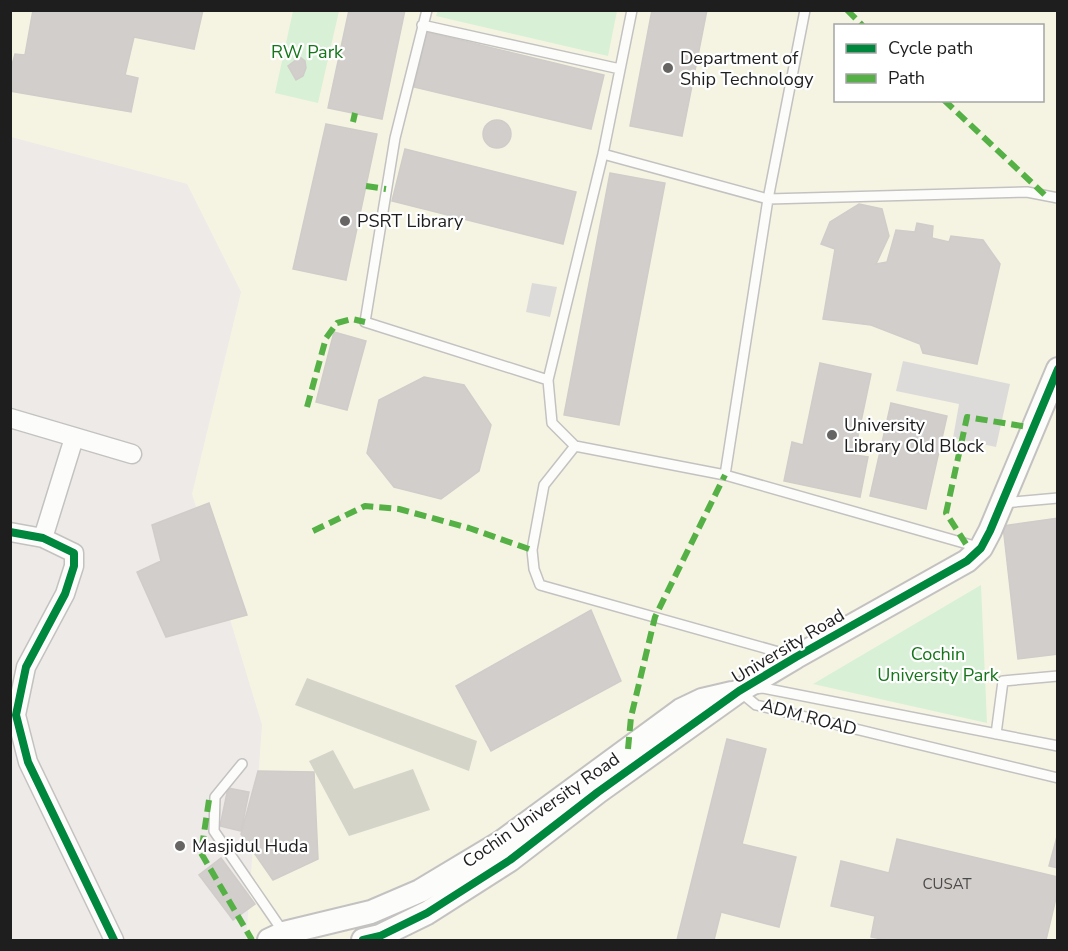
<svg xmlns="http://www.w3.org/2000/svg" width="1068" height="951" font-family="'Nunito Sans',sans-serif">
	<rect width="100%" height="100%" fill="#edeae7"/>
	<path fill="#f5f4e3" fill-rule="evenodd" d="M10,11h1047v929h-811l16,-215 -70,-231 49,-202 -54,-108 -176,-47zM836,26h206v74h-206z"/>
	<path fill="#d5d4c9" d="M307,678l170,63 -8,30 -174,-66z
		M333,750l21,39 59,-20 17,41 -81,26 -40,-75z"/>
	<path fill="#d8f0d6" d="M438,10h179v1l-9,45 -172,-40z
		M293,11h46l-21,92 -43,-10z
		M981,585l6,138 -174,-39z"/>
	<path fill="#dddbda" d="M532,283l25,4 -7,30 -24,-5z
		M903,361l107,23 -14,63 -43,-9 6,-34 -63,-13z"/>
	<path fill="#d2cecc" stroke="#d0ccc9" stroke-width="1.5" d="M33,10h170l-9,39 -60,-12 -9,38 13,3 -7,34 -121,-21v-19l5,-18 10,1z
		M349,10h56l-23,109 -54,-11z
		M652,10h55l-25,126 -52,-10z
		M427,32l177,43 -13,54 -177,-42z
		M300,57l5,4 1,7 -3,8 -7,4 -8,-14z
		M483 134a14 14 0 1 1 28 0a14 14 0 1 1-28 0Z
		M326,124l51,10 -31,146 -53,-11z
		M405,149l171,43 -13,52 -171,-43z
		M610,173l55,10 -46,242 -55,-10z
		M859,204l23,5 7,27 -13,28 11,-2 9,-32 19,2 2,-9 16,3 -1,12 17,4 2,-6 32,4 17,24 -23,100 -54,-11 -3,-9 -49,-19 -48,-6 12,-70 -14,-5 9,-22z
		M334,332l32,9 -19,69 -31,-8z
		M820,363l51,11 -17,81 14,2 -8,40 -76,-16 8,-39 11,3z
		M424,377l40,8 27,40 -12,46 -38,28 -47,-12 -27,-34 12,-53z
		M891,403l56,13 -21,93 -56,-13z
		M209,503l38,112 -81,22 -29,-65 24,-11 -9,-36z
		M1058,518v136l-40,5 -15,-133z
		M591,610l30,71 -130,70 -35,-65z
		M727,739l39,10 -24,95 54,13 -17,70 -58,-15 -7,28h-37z
		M258,771l56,1 4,87 -45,21 -32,-46z
		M228,788l21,4 -8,39 -21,-5z
		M1058,833v35l-9,-2z
		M897,839l161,38v13l-12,50h-159l-16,-3 4,-21 -44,-10 10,-45 48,12z
		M221,858l34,46 -22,16 -34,-45z"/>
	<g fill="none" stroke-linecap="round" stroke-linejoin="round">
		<defs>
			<path id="service" d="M427,10l-32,128 -30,184 183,58
				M632,10l-29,144 -55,226 4,43 23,23 150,29 253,72
				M422,25l198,44
				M603,154l165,45 259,-7 31,6
				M575,446l-31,39 -12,65 2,19 6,16 253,71
				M725,475l43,-276 37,-189
				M1003,503l55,-5
				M754,689l9,-1 295,58
				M739,691l17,14 302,73
				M996,734l7,-53 55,-5
				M242,764l-27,33 -1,34 70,102"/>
			<path id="minor" d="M10,418l122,36
				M10,532l33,6 31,15v13l-9,28 -39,73 -10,48 12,47 86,178
				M43,538l31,-100"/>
			<path id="tertiary" d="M269,940l15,-7 87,-21 49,-21 80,-48 181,-133 21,-10 30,-7
				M363,940l17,-4 47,-23 83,-53 88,-68 141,-101 57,-34 171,-96 14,-13 9,-17 68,-162"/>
		</defs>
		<use href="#service" stroke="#c4c2c1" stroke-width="12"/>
		<use href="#minor" stroke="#c4c2c1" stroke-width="21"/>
		<use href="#tertiary" stroke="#c4c2c1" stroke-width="26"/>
		<use href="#service" stroke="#fcfcfb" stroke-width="9"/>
		<use href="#minor" stroke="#fcfcfb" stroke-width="18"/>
		<use href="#tertiary" stroke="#fcfcfb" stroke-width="22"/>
		<path stroke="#55b145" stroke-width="6" stroke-dasharray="12 6" stroke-linecap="butt" d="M847,10l16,16
			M944,100l102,96
			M353,122l2,-9
			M366,186l20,3
			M307,407l19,-69 11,-15 15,-4 13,3
			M313,531l52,-25 34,3 70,19 63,22
			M966,544l-20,-31 21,-96 67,11
			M628,749l3,-32 24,-100 70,-142
			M209,800l-8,53 51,87"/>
		<defs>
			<path id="cycleway" d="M10,532l33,6 31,15v13l-9,28 -39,73 -10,48 12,47 86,178
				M363,940l17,-4 47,-23 83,-53 88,-68 141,-101 57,-34 171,-96 14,-13 9,-17 68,-162"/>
		</defs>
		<use href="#cycleway" stroke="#fff" stroke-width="11"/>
		<use href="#cycleway" stroke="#00873e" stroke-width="8"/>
	</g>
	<g fill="#666564" stroke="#fff" stroke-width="2">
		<circle cx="668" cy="68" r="6"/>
		<circle cx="345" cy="221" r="6"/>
		<circle cx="832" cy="435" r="6"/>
		<circle cx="180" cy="846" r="6"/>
	</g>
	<g text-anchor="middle" stroke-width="4.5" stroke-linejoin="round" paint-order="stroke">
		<g font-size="15" fill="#4b4a4a">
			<text x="947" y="889">CUSAT</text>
		</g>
		<g font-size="18" fill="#147519" stroke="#fff">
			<text x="307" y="58">RW Park</text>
			<text x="938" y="660">Cochin<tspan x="938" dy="21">University Park</tspan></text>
		</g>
		<g font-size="18" fill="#1e1e1e" stroke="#fff" text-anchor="start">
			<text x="680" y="64">Department of<tspan x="680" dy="21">Ship Technology</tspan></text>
			<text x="357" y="227">PSRT Library</text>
			<text x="844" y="431">University<tspan x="844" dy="21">Library Old Block</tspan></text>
			<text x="192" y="852">Masjidul Huda</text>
		</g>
		<g font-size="18" fill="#1e1e1e" stroke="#fff">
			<text transform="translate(788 646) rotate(-31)" y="6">University Road</text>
			<text transform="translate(809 717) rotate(15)" y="6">ADM ROAD</text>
			<text transform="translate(541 810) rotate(-35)" y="6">Cochin University Road</text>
		</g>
	</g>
	<rect width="1068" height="951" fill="none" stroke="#1e1e1e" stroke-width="24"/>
	<rect x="834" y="24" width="210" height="78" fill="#ffffff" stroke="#a5a5a5" stroke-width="1.5"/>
	<rect x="846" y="44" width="30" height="9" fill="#00873e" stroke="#a5a5a5" stroke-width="1.5"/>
	<text x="888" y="54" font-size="18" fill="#1e1e1e">Cycle path</text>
	<rect x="846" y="74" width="30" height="9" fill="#55b145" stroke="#a5a5a5" stroke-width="1.5"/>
	<text x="888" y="84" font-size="18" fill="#1e1e1e">Path</text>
</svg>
